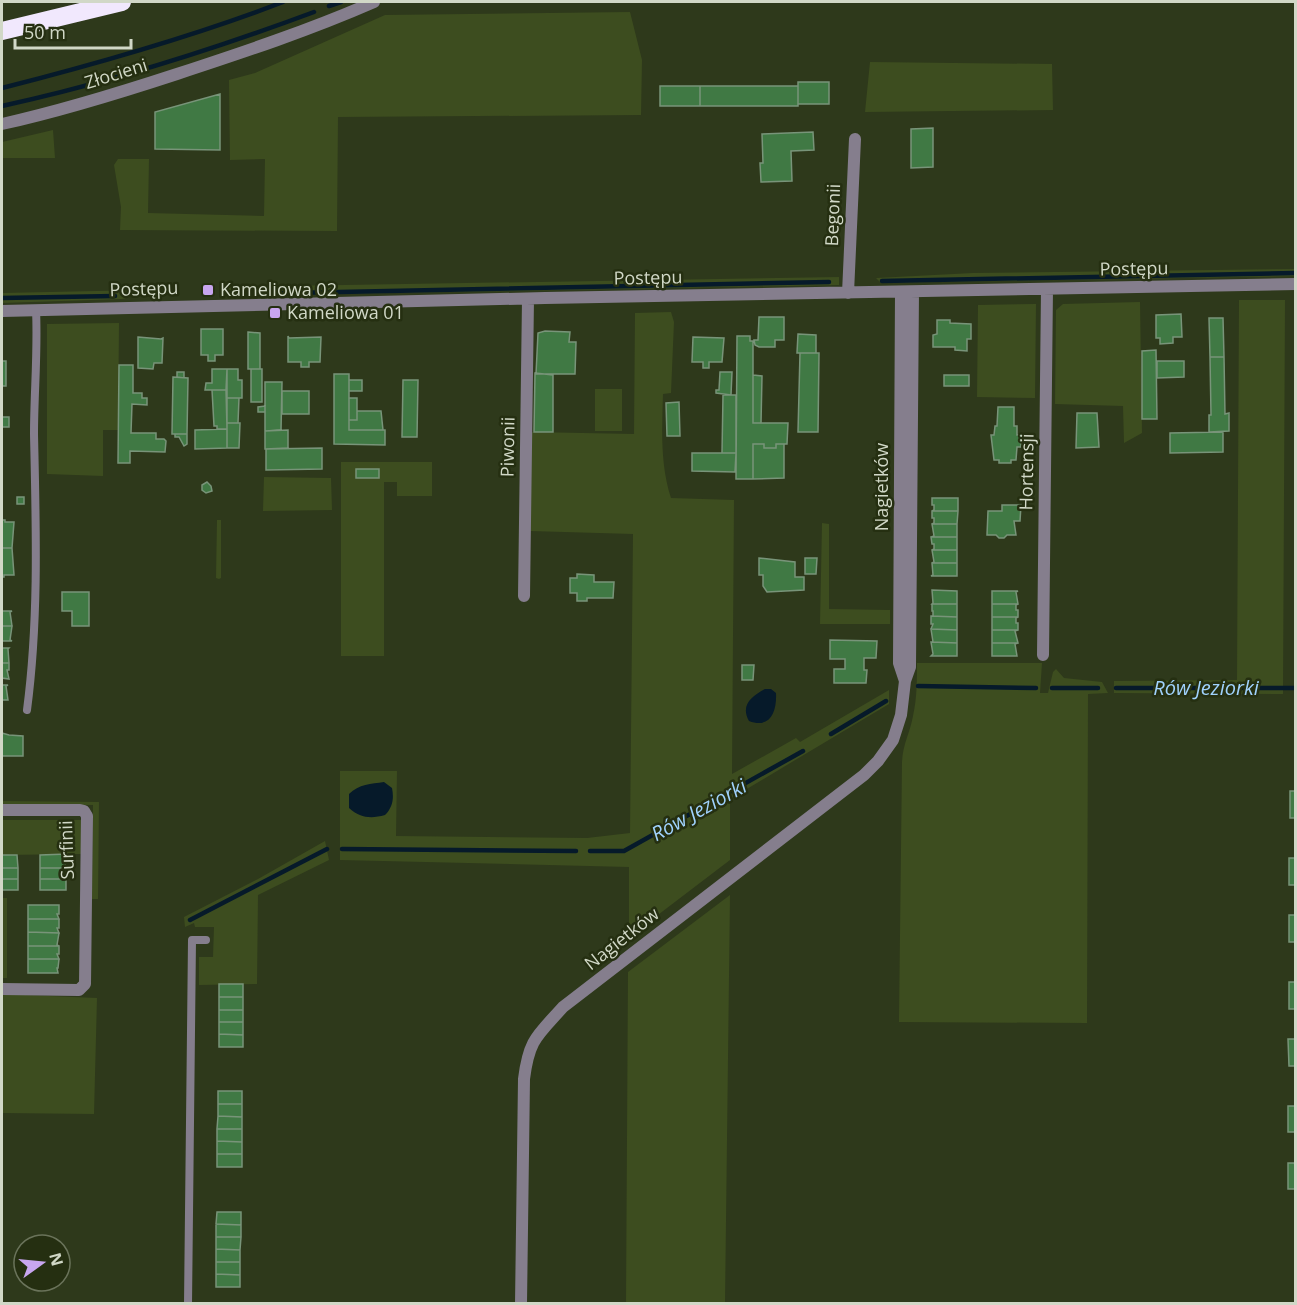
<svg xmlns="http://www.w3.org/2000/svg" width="1297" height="1305" font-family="'Open Sans',sans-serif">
	<rect width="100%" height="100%" fill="#2e391b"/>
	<path fill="#3d4d1f" d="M630,12l12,48 -1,55 -303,2 -1,114 -217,-1 1,-23 -7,-42 4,-6h31l-1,54 116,3 1,-57 -35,1 -1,-80 26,-7 130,-58z
		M870,62l182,2 1,46 -188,2z
		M53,130l2,28h-53v-16z
		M1296,269l-1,7 -414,7 -5,-5 97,-5z
		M839,277v8l-613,11v-9z
		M143,290v4l-21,5 -120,4v-10z
		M1239,300h46l-2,394 -169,-1v-12l123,-1z
		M1140,302l2,131 -18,10 -1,-37 -68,-2 1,-94 7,-6z
		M1036,304l-1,94 -58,-1 1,-92z
		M671,312l3,10 -3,71 -8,1c-1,35 -3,70 8,104l63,2 -2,274 64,-36 4,4 89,-52v14l-159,95v61l-101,77v-70l-289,-7v-89h57l-1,65 191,2 43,-5 3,-299 -103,-3 1,-99 103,2 1,-121z
		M119,323l-1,107h-15v46l-56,-2v-150z
		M595,389h27v42h-27z
		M341,462h91v34h-35v-14h-13v174h-43z
		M264,477l67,1 1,32 -69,1z
		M217,520h4v58l-2,1 -3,-1z
		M822,523l7,1v85l61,1v14h-70z
		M917,663h125l-2,30h8l5,-21 3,-3 8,9 38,4 6,11 -20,1 -1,329 -188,-1 3,-260c1,-19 8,-29 11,-46 4,-18 4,-35 4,-53z
		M2,801l97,1 -1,97h-6l1,-94 -91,-1z
		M2,820h79v34l-79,1z
		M325,841l4,19 -71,35 -1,89 -58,1v-28h14l1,-30h-19l-1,-4 -9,4 -1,-10 74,-38z
		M730,895l-5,408h-99l2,-331z
		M2,898h5v80h-5z
		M2,994l95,4 -3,116 -92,-1z"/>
	<path fill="#061a2a" d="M765,689h6l5,4c1,19 -6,36 -27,28 -9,-16 3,-25 16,-32z
		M384,782l8,6c2,10 1,19 -7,27 -14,4 -25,3 -36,-7v-14c10,-10 22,-10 35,-12z"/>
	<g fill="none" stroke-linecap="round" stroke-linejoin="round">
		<path stroke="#061a2a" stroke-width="4.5" d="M329,6l12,-4
			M2,88c94,-24 190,-51 281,-86
			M2,106c106,-23 210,-56 312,-94
			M882,281l414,-8
			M237,294l592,-12
			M2,298l113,-2
			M918,686l118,2
			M1052,688h46
			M1116,688h180
			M831,734l55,-33
			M342,849l234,2
			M590,851h34l179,-100
			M190,920l137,-71"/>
	</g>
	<path fill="#407944" stroke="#789479" stroke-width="1.5" d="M798,82h31v22h-31z
		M660,86h40v20h-40z
		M700,86h98v20h-98z
		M220,94v56l-65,-1v-37z
		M933,128v39l-22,1v-39z
		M813,132l1,18 -23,1 1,30 -31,1 -1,-19h3l-1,-29z
		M1181,314l1,23h-9v6l-13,1v-6h-4v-23z
		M759,317h25v23h-9v7h-16l-4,-2 -1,-5h4z
		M1209,318h14l1,39h-14z
		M937,320h13v3l21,1v15h-4v12l-12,-1v-3h-22v-12l4,-1z
		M201,329h22v26h-8v6h-7v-6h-7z
		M545,331l25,1 -1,10h7l-1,32h-39l2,-41z
		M248,332l12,1v36h-12z
		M798,334l18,1v18h-19z
		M288,336l1,2 32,-1 -1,25h-11v5h-8v-5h-13z
		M737,336h13v5h3v82h35l-1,21h-11v4h-12v-4h-11v35h-17z
		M138,337l23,2 2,-1 -1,25h-8l-1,6 -15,-1z
		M693,337l31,1 -2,24h-13v6h-6v-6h-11z
		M1156,350l1,69h-15v-68z
		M800,353h19l-1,79h-20z
		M1210,357h14l1,57 4,-1v18l-20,1v-17h2z
		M2,361h4v25h-4z
		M1157,361h27v16l-27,1z
		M119,365h14v28h9v5h5v7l-15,-1 -1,29h25v6h8l2,2 -1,11 -35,-1v12h-12z
		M212,369h15l-1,21h-21l1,-7h6z
		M227,369h11v11h4v18h-15z
		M251,369h11v33h-11z
		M177,372h7v6l-7,-1z
		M720,372h12l-1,23 -15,-2v-3h3z
		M535,373l18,2v57h-19z
		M334,374h15v56h36v15l-51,-1z
		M753,375l9,1 -1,47h-8z
		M944,375h25v11h-25z
		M173,377l15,1 -1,56h-15z
		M349,380h13v11h-13z
		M403,380h15l-1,57h-15z
		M265,382h17l-1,48 -16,1z
		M212,390h14l1,39h-10v-3h-3z
		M282,391h27v23h-27z
		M723,395h13v58h-14z
		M227,398h12l-1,25h-11z
		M349,398h8v22h-8z
		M679,402l1,34h-13l-1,-33z
		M265,406v6h-7v-5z
		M998,407h16v19h3v9h4v12h-4l-1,13h-5v3h-12v-3h-5l-3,-25h3l1,-9h2z
		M357,411h24l2,19h-34v-10h8z
		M1077,413h20l2,34 -23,1z
		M2,417h7v10h-7z
		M227,423h13l-1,25h-12z
		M227,429v19l-32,1v-19z
		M288,430v18l-23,1v-18z
		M1223,432v20l-53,1v-20z
		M175,434h12v10l-3,2 -5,-9h-4z
		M753,444h11v4h12v-4h8v34l-31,1z
		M322,448v21l-56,1v-21z
		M692,453h44l-1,19 -43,-1z
		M356,469h23v9h-23z
		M207,482l4,4 1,5 -6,2 -4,-3v-5z
		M17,497h7v7h-7z
		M932,498h26v13h-26l2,-1v-5h-2z
		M1002,505h19l-1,16h-6l2,14h-9l-3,3h-5l-3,-3h-9l1,-24h14z
		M932,511h26l-1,13h-25l2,-1v-5h-2z
		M2,520h3v2h9l-2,26h-10z
		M932,524h25v13h-26l3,-1z
		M931,537h26v13h-25l2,-1v-5h-2z
		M2,548h10l2,27h-10v2h-2z
		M932,550h25v13h-25l2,-1z
		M759,558l36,4v15h9v13l-37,2 -4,-6v-11h-4z
		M805,558h12l-1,16h-11z
		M932,563h25v13h-26l2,-1z
		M577,574l17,1v7h20l-1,16h-26v3h-10v-8h-7v-15h7z
		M932,590l25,1v13h-25l1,-1z
		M992,591h26l-2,1 2,12h-26z
		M62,592h27v34h-17v-15h-10z
		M932,604h25v13l-26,-1h2v-5h-1z
		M992,604h26l-2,1v5h2v7h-26z
		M2,611h10l-2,1 2,14h-10z
		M931,616l26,1v13l-26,-1 2,-5h-2z
		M992,617h26l-2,1v5h2v7h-26z
		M2,626h10l-2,14 2,1h-10z
		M931,629l26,1v13l-26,-1h2z
		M992,630h26l-3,1 3,12h-26z
		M830,640l47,1 -1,17h-12v12h3l-1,13h-32v-14h11v-10h-15z
		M931,642l26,1v13h-26l2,-2z
		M992,643h26l-3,1 2,12h-25z
		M2,648h7l-1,1 1,14h-7z
		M2,663h7v7h-2l2,9 -7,-1z
		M742,665h12l-1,15h-11z
		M2,685h6l-2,1 2,14h-6z
		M2,733l7,2 14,1v20h-21z
		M1290,791h6v27h-6z
		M67,854l-2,9 1,5h-26v-13z
		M2,855h15l1,13h-16z
		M1289,858h7v27h-7z
		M2,868h16v11h-16z
		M40,868h26v11h-26z
		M2,879h16v11h-16z
		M40,879h26v11h-26z
		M28,905h31v9h-2l2,5h-31z
		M1289,915h7v27h-7z
		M28,919h31v9h-2l2,5 -31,-1z
		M28,932l31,1 -2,12 2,1h-31z
		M28,946h31v8h-2l2,5h-31z
		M28,959h31l-1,9h-1l1,5h-30z
		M1289,982h7l-1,27h-6z
		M219,984h24v13h-24z
		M219,997h24v13h-24z
		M219,1010h24v12h-24z
		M219,1022h24v13l-24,-1z
		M219,1034l24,1v12h-24z
		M1288,1039h7l1,27h-7z
		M218,1091h24v13h-24z
		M218,1104h24v13l-24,-1z
		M1288,1106h8l-1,26h-7z
		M218,1116l24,1v12h-25z
		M217,1129h25v13l-25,-1z
		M217,1141l25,1v12h-25z
		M217,1154h25v13h-25z
		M1288,1163h6l2,3v23h-8z
		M217,1212h24v13l-25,-1z
		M216,1224l25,1v12h-25z
		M216,1237h25l-1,13 -24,-1z
		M216,1249l24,1v12h-24z
		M216,1262h24v13l-24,-1z
		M216,1274l24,1v12h-24z"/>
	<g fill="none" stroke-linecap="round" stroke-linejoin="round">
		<path stroke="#857e8d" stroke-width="8" d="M27,710c12,-92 9,-183 7,-276 0,-41 4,-83 2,-124
			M188,1304l4,-364h14"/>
		<path stroke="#857e8d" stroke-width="12" d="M901,292l-2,371 6,18
			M848,293l7,-154
			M2,311l543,-13 751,-14
			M524,596l4,-297
			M1043,655l4,-366
			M2,810h78l4,1 3,5 -2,168 -6,6 -77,-1
			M521,1304l3,-225c5,-40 13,-43 39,-72l301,-232 14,-14 15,-21 8,-25 4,-34 5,-14 3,-375"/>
		<path stroke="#857e8d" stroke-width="12" d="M2,124c59,-13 117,-31 175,-50 67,-22 133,-44 197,-72"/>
		<path stroke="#f1e8fd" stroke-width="18" d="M2,31l120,-29"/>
	</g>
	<g fill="#c8a6ef" stroke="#252f11" stroke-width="2">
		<rect x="202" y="284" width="12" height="12" rx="3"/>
		<rect x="269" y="307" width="12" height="12" rx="3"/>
	</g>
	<g text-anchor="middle" stroke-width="5" stroke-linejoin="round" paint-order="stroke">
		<g font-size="18" fill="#d1d8c7" stroke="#252f11">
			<text transform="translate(116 74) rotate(-17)" y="6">Złocieni</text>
			<text transform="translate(833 215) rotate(-88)" y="6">Begonii</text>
			<text transform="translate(1134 269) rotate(-1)" y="6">Postępu</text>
			<text transform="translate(648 278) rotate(-1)" y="6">Postępu</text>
			<text transform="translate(144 289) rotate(-2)" y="6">Postępu</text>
			<text transform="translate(508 447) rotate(-89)" y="6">Piwonii</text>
			<text transform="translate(1027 472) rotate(-89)" y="6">Hortensji</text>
			<text transform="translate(882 487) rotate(-90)" y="6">Nagietków</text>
			<text transform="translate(67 850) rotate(-92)" y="6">Surfinii</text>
			<text transform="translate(622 939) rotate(-38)" y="6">Nagietków</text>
		</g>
		<g font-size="18" fill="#d1d8c7" stroke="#252f11" text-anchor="start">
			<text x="220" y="296">Kameliowa 02</text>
			<text x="287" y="319">Kameliowa 01</text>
		</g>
		<g font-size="20" font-style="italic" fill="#a0d2fd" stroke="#252f11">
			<text x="1206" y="695">Rów Jeziorki</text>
			<text transform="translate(699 810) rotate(-29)" y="7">Rów Jeziorki</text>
		</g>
	</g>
	<rect width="1297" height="1305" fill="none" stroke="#d1d8c7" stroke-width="6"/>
	<g transform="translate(42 1263) rotate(75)"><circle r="28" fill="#252f11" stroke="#6a735a" stroke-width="1.5"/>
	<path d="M0-4.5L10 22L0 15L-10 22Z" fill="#c8a6ef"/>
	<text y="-9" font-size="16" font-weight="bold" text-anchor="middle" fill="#d1d8c7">N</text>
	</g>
	<path d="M15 39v9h116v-9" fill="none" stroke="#d1d8c7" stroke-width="3"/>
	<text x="24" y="39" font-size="18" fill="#d1d8c7" stroke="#252f11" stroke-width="4.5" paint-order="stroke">50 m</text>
</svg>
